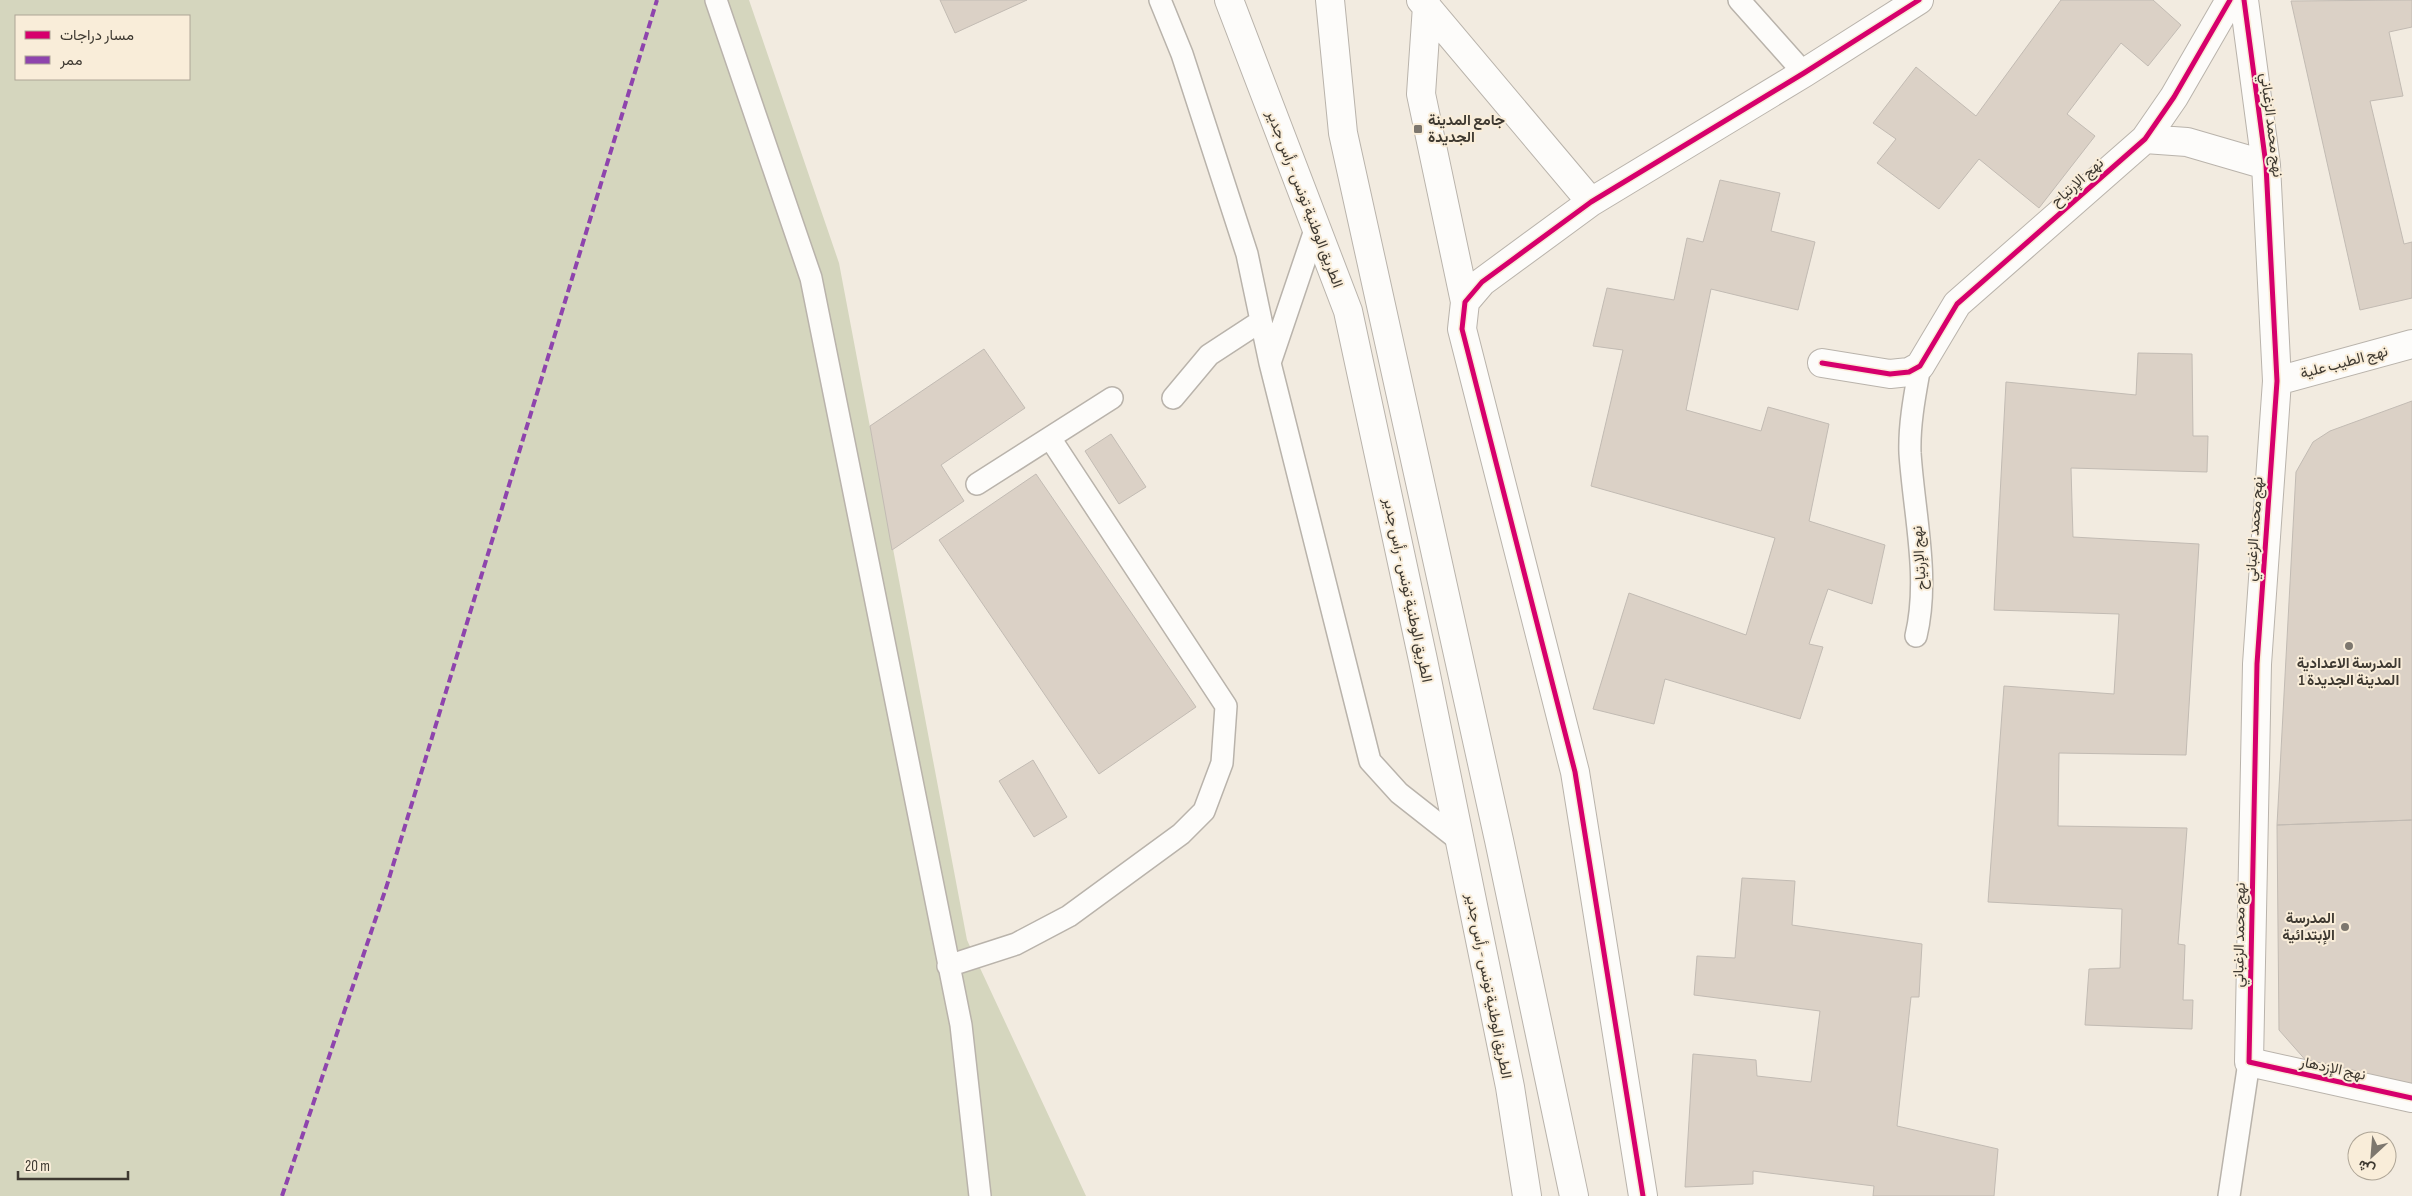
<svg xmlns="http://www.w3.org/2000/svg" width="2412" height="1196" font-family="'Sofia Sans Condensed',Vazirmatn,sans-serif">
	<rect width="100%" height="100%" fill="#f2ebe0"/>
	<path fill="#d5d6be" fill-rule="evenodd" d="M0,0h749l90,263 128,677 119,256h-1086zM16,16h173v63h-173z"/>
	<path fill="#dbd1c6" stroke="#c2bbb3" d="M940,0h87l-72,33z
		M2061,0h92l28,25 -33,41 -27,-23 -54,71 28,22 -56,72 -60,-49 -40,50 -62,-46 19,-24 -23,-16 43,-56 60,49z
		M2412,0v27l-23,5 14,64 -33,5 34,143 8,-2v56l-52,12 -69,-309z
		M1720,180l60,13 -9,38 44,11 -17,68 -87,-21 -25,121 75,21 7,-24 61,17 -20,97 76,24 -13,59 -44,-15 -19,55 14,3 -23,72 -135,-40 -11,45 -61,-15 36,-116 117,42 29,-97 -184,-52 32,-136 -30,-4 14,-58 67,12 13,-62 16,4z
		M984,349l41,59 -84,57 23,36 -72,49 -22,-124z
		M2138,353l54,1 1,82h15l-1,36 -136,-4 2,69 126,7 -13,211 -127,-2 -1,73 129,2 -9,116 7,1 -2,55h10l-1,29 -107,-4 4,-56 31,-1 2,-59 -134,-7 16,-216 110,8 5,-80 -125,-4 12,-228 130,13z
		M2412,401v419l-135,5 19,-353 17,-30 17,-11z
		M1111,434l35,53 -27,17 -34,-53z
		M1036,474l160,233 -97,67 -160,-234z
		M1033,760l34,57 -33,20 -35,-56z
		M2412,820v264l-103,-20 -30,-34 -2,-205z
		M1742,878l53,3 -3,44 130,19 -3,53h-8l-14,129 101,23 -4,47h-121l1,-10 -121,-15v13l-68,3 8,-133 63,6 1,16 54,6 9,-71 -126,-16 3,-39 38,2z"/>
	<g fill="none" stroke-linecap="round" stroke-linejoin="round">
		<defs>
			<path id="lane" d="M716,0l95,278 150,747 19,171
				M1160,0l22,54 65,200 23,109 100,398 29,32 61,48
				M1739,0l65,73
				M1270,363l46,-136
				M1173,398l36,-43 52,-34
				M977,484l135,-86
				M1916,636c14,-59 -2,-122 -6,-183 -1,-29 5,-59 10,-87
				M948,966l68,-22 53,-28 112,-82 23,-23 18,-48 4,-57 -176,-268
				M2229,1196l20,-134"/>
			<path id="street" d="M1421,0l170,202
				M2244,0l22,165 11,216 -20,283 -8,398 163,36
				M1427,6l-6,88 44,208
				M2145,139l42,3 79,23
				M1822,363l68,11 19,-2 11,-6 37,-62 188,-165 29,-42 56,-97
				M2277,381l135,-37
				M1643,1196l-68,-424 -113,-443 3,-27 17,-20 109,-80 213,-129 115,-73"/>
			<path id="primary" d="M1229,0l119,311 75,349 87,427 17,109
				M1330,0l13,133 156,707 75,356"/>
		</defs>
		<use href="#lane" stroke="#b9b3ab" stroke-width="24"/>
		<use href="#street" stroke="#b9b3ab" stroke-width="30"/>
		<use href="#primary" stroke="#b9b3ab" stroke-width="30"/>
		<use href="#lane" stroke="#fdfcfa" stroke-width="21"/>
		<use href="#street" stroke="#fdfcfa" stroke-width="28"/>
		<use href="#primary" stroke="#fdfcfa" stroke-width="28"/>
		<path stroke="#8e44ad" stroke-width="4" stroke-dasharray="8 4" stroke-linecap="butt" d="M282,1196l105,-311 270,-885"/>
		<defs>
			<path id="cycleway" d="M2244,0l22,165 11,216 -20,283 -8,398 163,36
				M1822,363l68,11 19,-2 11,-6 37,-62 188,-165 29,-42 56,-97
				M1643,1196l-68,-424 -113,-443 3,-27 17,-20 109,-80 213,-129 115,-73"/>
		</defs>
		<use href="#cycleway" stroke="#f9edd9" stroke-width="8"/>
		<use href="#cycleway" stroke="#d6006c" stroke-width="5"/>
	</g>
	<g fill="#7d776e" stroke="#f9edd9" stroke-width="2">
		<rect x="1413" y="124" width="10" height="10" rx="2.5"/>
		<circle cx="2349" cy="646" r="5"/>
		<circle cx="2345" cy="927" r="5"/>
	</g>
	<g text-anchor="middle" stroke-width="4" stroke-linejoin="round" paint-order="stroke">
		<g font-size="15" font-weight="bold" fill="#3e3931" stroke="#f9edd9" text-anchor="start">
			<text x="1428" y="125">جامع المدينة<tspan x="1428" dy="17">الجديدة</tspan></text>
			<text x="2349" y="668" text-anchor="middle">المدرسة الاعدادية<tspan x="2349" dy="17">المدينة الجديدة 1</tspan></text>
			<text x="2335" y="923" text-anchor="end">المدرسة<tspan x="2335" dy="17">الإبتدائية</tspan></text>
		</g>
		<g font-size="15" fill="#3e3931" stroke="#f9edd9">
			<text transform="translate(2272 125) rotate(83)" y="5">نهج محمد الزغباني</text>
			<text transform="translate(2077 182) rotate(-42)" y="5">نهج الإرتياح</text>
			<text transform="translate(1305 199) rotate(69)" y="5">الطريق الوطنية تونس - رأس جدير</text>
			<text transform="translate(2344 362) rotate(-15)" y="5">نهج الطيب علية</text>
			<text transform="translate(2254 529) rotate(-86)" y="5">نهج محمد الزغباني</text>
			<text transform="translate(1919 558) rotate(-94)" y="5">نهج الإرتياح</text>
			<text transform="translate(1408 590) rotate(78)" y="5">الطريق الوطنية تونس - رأس جدير</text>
			<text transform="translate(2239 935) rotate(-89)" y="5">نهج محمد الزغباني</text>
			<text transform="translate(1489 986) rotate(79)" y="5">الطريق الوطنية تونس - رأس جدير</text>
			<text transform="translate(2333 1068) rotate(12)" y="5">نهج الإزدهار</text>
		</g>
	</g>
	<rect x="15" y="15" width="175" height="65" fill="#f9edd9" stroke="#aea596"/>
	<rect x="25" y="31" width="25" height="8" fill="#d6006c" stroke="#aea596"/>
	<text x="60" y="40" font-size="15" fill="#3e3931">مسار دراجات</text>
	<rect x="25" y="56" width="25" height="8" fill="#8e44ad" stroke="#aea596"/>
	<text x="60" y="65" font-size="15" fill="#3e3931">ممر</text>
	<g transform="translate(2372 1156) rotate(206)"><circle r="24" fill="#f9edd9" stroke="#aea596"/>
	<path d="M0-4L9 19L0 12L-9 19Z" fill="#7d776e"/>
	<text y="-8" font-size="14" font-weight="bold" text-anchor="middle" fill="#3e3931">ش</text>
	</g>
	<path d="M18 1171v8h110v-8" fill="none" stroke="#3e3931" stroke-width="2.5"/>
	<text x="25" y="1171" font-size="15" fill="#3e3931" stroke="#f9edd9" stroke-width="4" paint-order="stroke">20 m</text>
</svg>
